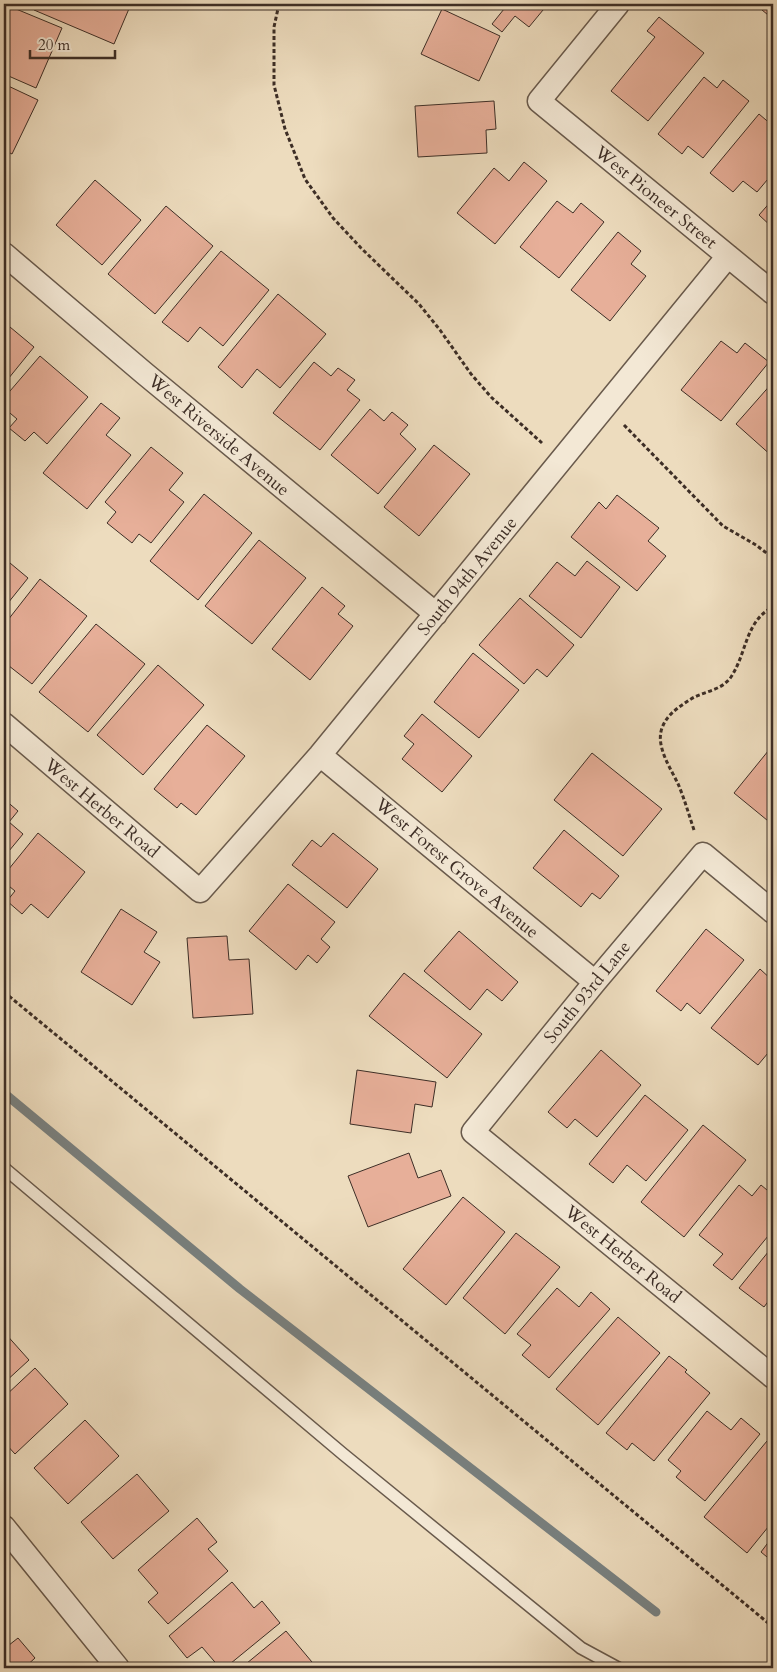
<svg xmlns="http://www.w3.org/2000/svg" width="777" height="1672" font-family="Cardo,serif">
	<rect width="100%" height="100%" fill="#eddcbe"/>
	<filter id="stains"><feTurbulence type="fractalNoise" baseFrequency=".004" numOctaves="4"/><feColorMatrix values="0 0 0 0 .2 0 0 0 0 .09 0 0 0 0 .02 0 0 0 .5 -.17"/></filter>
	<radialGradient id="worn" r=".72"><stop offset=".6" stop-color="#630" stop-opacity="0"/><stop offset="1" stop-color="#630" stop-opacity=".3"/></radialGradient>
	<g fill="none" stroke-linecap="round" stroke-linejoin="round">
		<path stroke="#788181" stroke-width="9" d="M4,1093l236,196 416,323"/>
	</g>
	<path fill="#e7af99" stroke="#3d2e26" d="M4,4l58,24 -26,60 -32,-14z
		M37,4h94l-17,40 -80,-34z
		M498,4h50l-19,23 -14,-11 -13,16 -10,-8 12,-15z
		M767,4h6v15l-11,-9z
		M442,9l58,27 -21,45 -58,-27z
		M659,17l45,36 -56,68 -37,-30 44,-54 -8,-6z
		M704,77l13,11 6,-8 26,21 -46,57 -15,-12 -6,8 -24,-20z
		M4,84l34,16 -26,54 -8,-4z
		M494,101l2,28 -10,1 1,23 -69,4 -3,-51z
		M759,114l14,12v47l-16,19 -14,-11 -10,11 -23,-19z
		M524,162l23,19 -52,63 -38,-31 37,-45 15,13z
		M95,180l46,40 -39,45 -46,-40z
		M773,199v29l-14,-13z
		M557,201l16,12 8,-10 23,19 -45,56 -39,-31z
		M166,206l47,40 -58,68 -47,-40z
		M618,232l23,19 -10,13 15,12 -36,45 -39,-31z
		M221,251l48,39 -46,56 -23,-19 -12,15 -26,-20z
		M278,294l48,40 -46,54 -23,-19 -15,19 -24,-21z
		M10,327l24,20 -30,37v-49z
		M721,341l16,12 8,-10 24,19 -48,59 -40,-31z
		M40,356l48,41 -41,47 -13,-12 -9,9 -16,-13 8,-9 -13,-11v-10z
		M314,362l17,14 7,-8 17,12 -8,10 13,10 -40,50 -47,-37z
		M773,382v75l-37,-33z
		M101,403l19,15 -14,17 25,20 -44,54 -44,-36z
		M370,409l14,12 8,-9 16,13 -8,9 16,15 -38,45 -47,-39z
		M434,445l36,29 -51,62 -35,-29z
		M151,447l32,26 -14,17 15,12 -33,41 -12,-9 -7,9 -25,-20 9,-11 -11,-10z
		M204,494l48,39 -54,67 -48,-39z
		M617,495l42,33 -11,13 18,15 -29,35 -66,-54 28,-35 7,7z
		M259,540l47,38 -54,66 -47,-38z
		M4,558l24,20 -24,30z
		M587,561l33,26 -39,51 -52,-42 28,-34 18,14z
		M40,579l47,37 -55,68 -28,-22v-37z
		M322,587l23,19 -7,8 15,12 -43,54 -38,-31z
		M520,598l54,47 -27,32 -10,-8 -13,15 -45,-39z
		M96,624l49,40 -57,68 -49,-40z
		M473,653l46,37 -40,48 -45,-36z
		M158,665l46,40 -61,70 -46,-40z
		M422,714l50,42 -30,36 -40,-33 12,-15 -10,-8z
		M207,725l38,31 -49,59 -15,-12 -4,5 -23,-19z
		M773,745v80l-39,-32z
		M592,753l70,56 -39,47 -69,-56z
		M4,799l14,12 -9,11 14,12 -19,23z
		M564,830l55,46 -19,23 -8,-6 -11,14 -48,-39z
		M38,833l47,39 -37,46 -17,-14 -9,10 -15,-13 8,-10 -11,-9v-7z
		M333,833l45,36 -31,39 -55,-43 20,-25 9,7z
		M288,884l47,38 -14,17 9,8 -13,16 -9,-8 -12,15 -47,-39z
		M121,909l36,23 -13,20 16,10 -28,43 -51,-33z
		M706,929l38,31 -44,54 -13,-11 -6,8 -25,-20z
		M459,931l59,51 -16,19 -15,-12 -17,21 -46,-39z
		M227,936l2,24 20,-1 4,55 -60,4 -6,-80z
		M760,969l13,12v66l-15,18 -47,-37z
		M404,973l78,61 -35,44 -78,-62z
		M601,1050l40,35 -44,52 -22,-18 -8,9 -19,-16z
		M357,1070l79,12 -4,25 -17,-3 -4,29 -61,-9z
		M645,1095l43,35 -42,51 -19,-16 -14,18 -24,-19z
		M703,1125l43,35 -62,77 -43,-35z
		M409,1153l9,25 23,-8 10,26 -83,31 -20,-51z
		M739,1185l13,11 9,-11 12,10v35l-41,50 -19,-15 10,-11 -24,-19z
		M463,1197l42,35 -59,73 -43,-36z
		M516,1233l44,34 -55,67 -42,-36z
		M773,1246v49l-9,12 -25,-19z
		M557,1288l22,19 12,-15 19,17 -61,69 -27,-23 9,-10 -14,-11z
		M618,1317l42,36 -62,72 -42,-36z
		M4,1332l25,28 -25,23z
		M669,1356l18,14 -2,2 25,21 -56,68 -22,-18 -5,7 -21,-17z
		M35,1368l33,36 -53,50 -11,-12v-45z
		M707,1411l24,19 10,-12 19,16 -55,67 -29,-24 5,-6 -13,-11z
		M85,1420l34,36 -51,48 -34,-36z
		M767,1441l6,5v75l-26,32 -43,-36z
		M137,1474l32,37 -56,48 -32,-37z
		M197,1518l20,24 -9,7 20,22 -60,53 -20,-22 10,-9 -20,-23z
		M773,1536v26l-12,-10z
		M232,1582l22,26 8,-7 18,22 -55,45h-5l-18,-21 -15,11 -18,-22z
		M286,1631l31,37h-76z
		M18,1638l17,20 -11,10h-20v-19z"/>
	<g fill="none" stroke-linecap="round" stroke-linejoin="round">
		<defs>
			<path id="service" d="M4,1168l339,286 238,194 37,20"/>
			<path id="minor" d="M618,4l-79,97 234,192
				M4,254l140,119 292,241
				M4,724l196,167 120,-136 408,-499
				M320,755l275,227
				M773,912l-70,-58 -108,128 -122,150 300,245
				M4,1527l114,141"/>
		</defs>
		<use href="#service" stroke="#695a4c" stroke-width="14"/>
		<use href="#minor" stroke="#695a4c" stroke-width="25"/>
		<path stroke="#3d2e26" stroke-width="3" stroke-dasharray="4 2.5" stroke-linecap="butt" d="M279,4l-5,23v58l11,44 20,50 28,39 28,30 58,56 21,26 31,44 20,23 51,46
			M624,425l99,101 33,19 17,13
			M694,830c-5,-15 -9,-29 -15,-44 -7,-16 -24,-39 -17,-58 5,-14 17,-21 29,-29 13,-8 30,-8 40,-22 16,-24 14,-56 42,-70
			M4,992l769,635"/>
		<use href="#service" stroke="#f3e8d5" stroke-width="11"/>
		<use href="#minor" stroke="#f3e8d5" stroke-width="22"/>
	</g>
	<g text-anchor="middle" stroke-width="4" stroke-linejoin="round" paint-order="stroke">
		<g font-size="18" fill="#3d2e26" stroke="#f3e8d5">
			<text transform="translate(656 197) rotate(39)" y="6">West Pioneer Street</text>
			<text transform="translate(219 435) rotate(40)" y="6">West Riverside Avenue</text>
			<text transform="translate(467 576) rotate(-51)" y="6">South 94th Avenue</text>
			<text transform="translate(102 808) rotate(40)" y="6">West Herber Road</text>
			<text transform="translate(457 868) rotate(40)" y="6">West Forest Grove Avenue</text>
			<text transform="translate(587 992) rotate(-51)" y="6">South 93rd Lane</text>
			<text transform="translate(623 1254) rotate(39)" y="6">West Herber Road</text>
		</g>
	</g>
	<rect width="777" height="1672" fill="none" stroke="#eddcbe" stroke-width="20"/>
	<rect x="5" y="5" width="767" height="1662" fill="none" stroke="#3d2e26" stroke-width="2.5"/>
	<rect x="10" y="10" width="757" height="1652" fill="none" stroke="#3d2e26"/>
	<path d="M30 50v8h85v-8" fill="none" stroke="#3d2e26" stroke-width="2.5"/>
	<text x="38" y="50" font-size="15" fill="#3d2e26" stroke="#f3e8d5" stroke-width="4" paint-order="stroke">20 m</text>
	<rect width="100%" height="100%" filter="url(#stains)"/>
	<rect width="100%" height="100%" fill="url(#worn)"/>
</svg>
